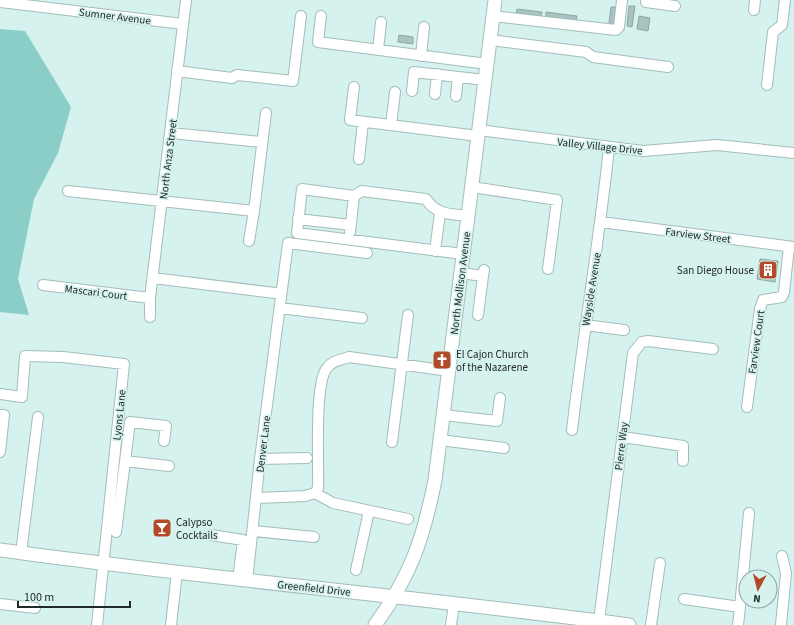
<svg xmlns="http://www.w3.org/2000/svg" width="794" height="625" font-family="'Source Sans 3',sans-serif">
	<rect width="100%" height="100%" fill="#d6f2ef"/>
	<path fill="#8bcec7" d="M0,29l25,2 46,76 -13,46 -24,46 -16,80 11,36 -29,-3z"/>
	<path fill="#a8c3c0" stroke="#8ca6a3" d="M629,6h6l-3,21 -5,-1z
		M611,7h6l-2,16h-6z
		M517,9l25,3 -1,5 -25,-2z
		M546,12l31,4 -1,6 -30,-3z
		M639,16l11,2 -2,13 -11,-2z
		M399,35l14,2v7l-15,-2z
		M760,259l18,2 -3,21 -18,-3z"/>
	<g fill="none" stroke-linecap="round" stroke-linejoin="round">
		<defs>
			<path id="minor" d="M646,0v2l29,4
				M0,2l183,22
				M754,10l1,-10
				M321,16l-3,26 169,22
				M493,16l123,14 3,-3 3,-27
				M490,40l96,12 7,5 75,10
				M378,50l3,-28
				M421,56l3,-29
				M177,71l55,7 5,-3 56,6 8,-65
				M767,85l6,-53 9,-7 3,-25
				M354,87l-4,33 128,16
				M412,91l2,-19 71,8
				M435,94l2,-20
				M456,96l2,-19
				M391,125l4,-33
				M479,130l164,21 74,-6 77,8
				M171,133l91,9
				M359,159l4,-37
				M472,187l85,13 -9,69
				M68,191l186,20 -5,30
				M254,211l12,-98
				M298,219l53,6
				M601,222l193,25
				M350,232l4,-36
				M435,251l5,-38
				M463,254l-166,-21 5,-44 52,7 8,-5 64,8c10,16 25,15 42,17
				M461,273l22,3 1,-6
				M153,278l122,15
				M43,285l107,13
				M280,308l82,10
				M478,315l5,-39
				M150,317v-19l36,-298
				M585,325l39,5
				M0,394l22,3 3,-41 38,1 61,7 -27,261
				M747,407l13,-98 3,-9 19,-3 2,-5 5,-45
				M0,415h4l-4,37
				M443,415l54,6 3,-23
				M572,430c11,-94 27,-188 37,-282
				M623,437l60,9v15
				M440,440l64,8
				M392,442l16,-127
				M260,459l47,-1
				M125,461l44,5
				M315,493l18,10 75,16
				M257,498l48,-2 10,-3 3,-5c1,-23 -4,-105 9,-120 6,-8 14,-8 22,-11l100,14
				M253,531l61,6
				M116,532l14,-110 36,4 -2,15
				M211,535l32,5 -5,40
				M21,553l17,-136
				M356,570l13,-59
				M247,581l13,-122 28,-216 79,10
				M684,599l56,8 -2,18
				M0,604l35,4
				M740,607l9,-94
				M171,625l6,-53
				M451,625l3,-21
				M600,625l-1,-4 34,-268 9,-11 6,-1 65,8
				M651,625l9,-62
				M781,625l5,-52 -4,-17"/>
			<path id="major" d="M0,550c209,29 420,47 629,75
				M375,625c36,-50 48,-85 60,-145l60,-480"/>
		</defs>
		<use href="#minor" stroke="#a2bdba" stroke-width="12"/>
		<use href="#major" stroke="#a2bdba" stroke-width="15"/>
		<use href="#minor" stroke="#fff" stroke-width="10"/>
		<use href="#major" stroke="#fff" stroke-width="13"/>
	</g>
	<defs>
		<symbol id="building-square" viewBox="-11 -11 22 22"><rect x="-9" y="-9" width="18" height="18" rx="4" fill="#b24a28" stroke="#d6f2ef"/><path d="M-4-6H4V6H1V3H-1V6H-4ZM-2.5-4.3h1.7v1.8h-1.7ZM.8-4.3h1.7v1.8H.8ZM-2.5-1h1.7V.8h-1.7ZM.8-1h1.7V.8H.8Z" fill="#fff"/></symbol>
		<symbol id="church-square" viewBox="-11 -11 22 22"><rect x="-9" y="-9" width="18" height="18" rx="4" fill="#b24a28" stroke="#d6f2ef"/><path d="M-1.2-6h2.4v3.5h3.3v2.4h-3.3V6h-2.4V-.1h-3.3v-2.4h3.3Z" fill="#fff"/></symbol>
		<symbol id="bar-square" viewBox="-11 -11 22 22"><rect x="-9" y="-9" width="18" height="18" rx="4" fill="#b24a28" stroke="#d6f2ef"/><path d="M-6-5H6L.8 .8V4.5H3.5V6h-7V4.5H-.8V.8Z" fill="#fff"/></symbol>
	</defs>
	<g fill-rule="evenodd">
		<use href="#building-square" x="757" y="259" width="22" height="22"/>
		<use href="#church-square" x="431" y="349" width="22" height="22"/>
		<use href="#bar-square" x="151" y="517" width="22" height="22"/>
	</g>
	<g text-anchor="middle" stroke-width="3.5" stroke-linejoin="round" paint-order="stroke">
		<g font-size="11" fill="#202a29" stroke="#d6f2ef">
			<text transform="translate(115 16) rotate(7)" y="4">Sumner Avenue</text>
			<text transform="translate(600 146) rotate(6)" y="4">Valley Village Drive</text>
			<text transform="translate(168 159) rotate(-83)" y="4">North Anza Street</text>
			<text transform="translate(698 235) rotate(7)" y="4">Farview Street</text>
			<text transform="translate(460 283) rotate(-83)" y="4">North Mollison Avenue</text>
			<text transform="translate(591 289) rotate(-81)" y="4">Wayside Avenue</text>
			<text transform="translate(96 292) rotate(7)" y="4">Mascari Court</text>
			<text transform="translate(756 342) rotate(-82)" y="4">Farview Court</text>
			<text transform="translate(119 415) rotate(-84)" y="4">Lyons Lane</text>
			<text transform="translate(263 444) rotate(-83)" y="4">Denver Lane</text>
			<text transform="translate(621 446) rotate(-83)" y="4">Pierre Way</text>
			<text transform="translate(314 588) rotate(6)" y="4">Greenfield Drive</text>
		</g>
		<g font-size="11" fill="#202a29" stroke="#d6f2ef" text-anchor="start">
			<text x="754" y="274" text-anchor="end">San Diego House</text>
			<text x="456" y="358">El Cajon Church<tspan x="456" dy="13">of the Nazarene</tspan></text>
			<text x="176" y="526">Calypso<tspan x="176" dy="13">Cocktails</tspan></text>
		</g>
	</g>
	<g transform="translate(758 589) rotate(187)"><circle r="19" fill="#d6f2ef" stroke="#8da2a0"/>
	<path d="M0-3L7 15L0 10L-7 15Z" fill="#b24a28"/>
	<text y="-6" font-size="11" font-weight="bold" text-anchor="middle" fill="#202a29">N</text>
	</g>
	<path d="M18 601v6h112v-6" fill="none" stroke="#202a29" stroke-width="2"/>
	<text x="24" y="601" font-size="12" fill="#202a29" stroke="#d6f2ef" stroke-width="3" paint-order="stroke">100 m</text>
</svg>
